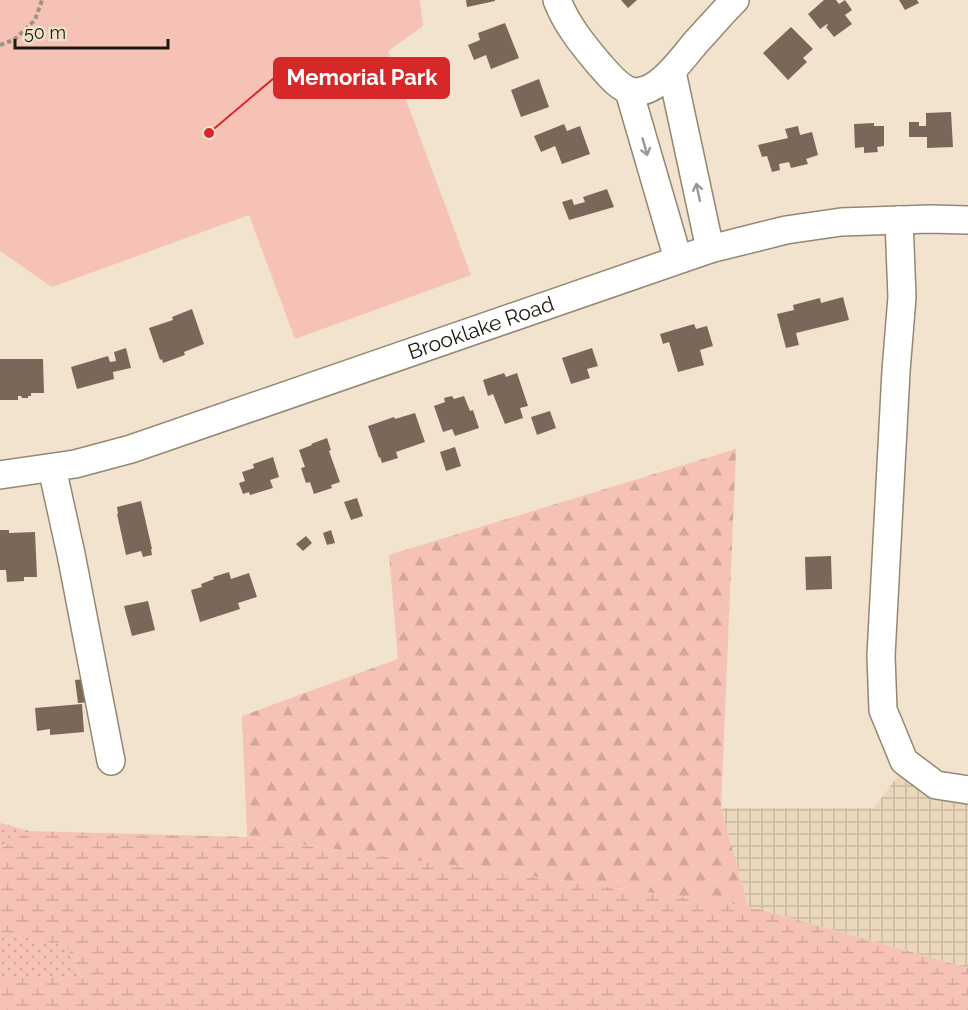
<svg xmlns="http://www.w3.org/2000/svg" width="968" height="1010" font-family="Raleway,sans-serif">
	<defs>
		<pattern id="industrial-grid" width="8" height="8" patternUnits="userSpaceOnUse" patternTransform="scale(1.5)"><rect width="8" height="8" fill="#ebd8bc"/><path d="M0 4h8M4 0v8" fill="none" stroke="#c9b9a1"/></pattern>
		<pattern id="grass-dots" width="8" height="8" patternUnits="userSpaceOnUse" patternTransform="scale(1.5)"><rect width="8" height="8" fill="#f6c2b6"/><path d="M2 2h.1M6 6h.1" fill="none" stroke="#d2a69b" stroke-width="1.8" stroke-linecap="round"/></pattern>
		<pattern id="forest-firs" width="22" height="20" patternUnits="userSpaceOnUse" patternTransform="scale(1.5)"><rect width="22" height="20" fill="#f6c2b6"/><path d="M5 1l3.5 6h-7zM16 11l3.5 6h-7z" fill="#d2a69b"/></pattern>
		<pattern id="wetland-marsh" width="20" height="14" patternUnits="userSpaceOnUse" patternTransform="scale(1.5)"><rect width="20" height="14" fill="#f6c2b6"/><path d="M1 5h8M5 5V1M11 12h8M15 12V8" fill="none" stroke="#d2a69b"/></pattern>
	</defs>
	<rect width="100%" height="100%" fill="#f1e3cd"/>
	<path fill="url(#industrial-grid)" d="M903,769l65,16v183l-220,-62 -27,-98h153z"/>
	<path fill="url(#grass-dots)" d="M0,823l30,8 -30,18z
		M0,932l66,14 17,34 -83,-4z"/>
	<path fill="url(#forest-firs)" d="M736,449l-15,359 27,98 -501,-69 -5,-121 156,-57 -9,-104z"/>
	<path fill="url(#wetland-marsh)" d="M30,831l217,6 501,69 220,62v42h-968v-34l83,3 -17,-33 -66,-14v-83z"/>
	<path fill="#f6c2b6" d="M0,0h420l3,26 -35,25 83,224 -176,64 -46,-124 -197,72 -52,-36z"/>
	<path fill="#7b675a" d="M466,0h29v1l-28,6z
		M621,0h16l-9,8z
		M824,0h12l3,4 6,-4 7,10 -7,5 7,9 -18,13 -8,-10 2,-2 -1,-1 -7,5 -12,-15z
		M899,0h18l2,3 -14,7z
		M505,23l14,35 -28,11 -5,-14 -12,5 -6,-15 12,-5 -2,-7z
		M791,27l22,22 -10,9 4,4 -19,18 -25,-27z
		M539,79l10,28 -28,10 -10,-27z
		M951,112l2,35 -26,1v-11h-18v-15h10v4h7v-13z
		M874,123v3h10v20l-7,1 1,5 -14,1v-6l-9,1 -1,-24z
		M564,124l3,7 13,-5 10,28 -28,10 -7,-18 -14,6 -7,-16z
		M798,126l2,9 12,-3 6,23 -12,4 2,5 -17,4 -2,-6 -10,2 1,6 -8,2 -5,-16 -5,1 -4,-12 30,-7 -3,-9z
		M607,189l7,18 -45,13 -7,-18 10,-3 2,6 11,-3 -2,-5z
		M843,297l6,23 -53,13 3,12 -13,3 -9,-34 17,-4 -1,-5 27,-7 1,5z
		M192,309l12,35 -20,8 1,3 -22,8 -1,-4 -2,1 -11,-32 24,-8 -1,-3z
		M694,324l2,5 11,-3 6,20 -13,4 4,15 -26,7 -9,-30 -6,2 -3,-10z
		M126,348l5,20 -18,4 1,7 -37,10 -6,-22 37,-11 2,6 6,-1 -2,-9z
		M592,348l6,18 -11,3 3,9 -19,6 -9,-26z
		M0,359h43l1,34h-13v3h-3v2h-6l-1,-2h-3v4h-18z
		M504,373l2,4 11,-4 11,33 -8,2 3,10 -18,6 -12,-30 -5,2 -5,-16z
		M452,396l2,3 10,-3 6,15 3,-1 6,18 -24,8 -3,-7 -9,3 -9,-26 11,-4 -1,-4z
		M550,411l6,17 -19,7 -6,-18z
		M415,413l10,29 -29,10 2,6 -16,5 -2,-6 -1,1 -11,-32 26,-9 1,2z
		M327,438l4,12 -2,1 11,31 -9,3 1,3 -18,6 -4,-12 -4,1 -5,-15 4,-1 -6,-17 13,-5 -1,-1z
		M455,447l6,19 -15,5 -6,-19z
		M273,457l6,20 -9,3 3,8 -23,7 -1,-3 -6,2 -4,-11 6,-2 -3,-9 12,-4 -1,-4z
		M357,498l6,18 -12,4 -7,-18z
		M141,501l11,48h-1l1,6 -9,2 -2,-6 -15,4 -9,-41h1l-1,-7z
		M0,530h9v3l26,-1 2,45h-13v4l-17,1 -1,-12h-6z
		M331,530l4,13 -8,2 -4,-12z
		M306,536l6,7 -9,8 -7,-7z
		M831,556l1,33 -26,1 -1,-33z
		M229,572l2,7 18,-6 8,24 -19,6 2,6 -40,13 -9,-32 11,-3 -1,-3 13,-5 -1,-2z
		M148,601l7,29 -23,6 -8,-30z
		M86,679l3,23 -11,1 -3,-23z
		M82,704l2,28 -34,3v-6l-13,2 -2,-23z"/>
	<g fill="none" stroke-linecap="round" stroke-linejoin="round">
		<defs>
			<g id="minor">
				<path d="M557,0c9,24 26,45 43,65 8,9 19,23 31,26 26,6 52,-34 66,-50 13,-14 25,-28 38,-41"/>
				<path d="M672,72l38,177"/>
				<path d="M629,91l49,168"/>
				<path d="M899,220l3,77 -6,74 -15,285 2,54 21,51 32,24 32,5"/>
				<path d="M52,468l19,86 40,207"/>
				<path id="s1" d="M0,475l75,-11 56,-15 579,-200 76,-19 55,-8 89,-3 38,1"/>
			</g>
		</defs>
		<use href="#minor" stroke="#948773" stroke-width="30"/>
		<path stroke="#9d9382" stroke-width="4" stroke-dasharray="4.5 3" stroke-linecap="butt" d="M0,45l14,-5 21,-20 7,-20"/>
		<use href="#minor" stroke="#fff" stroke-width="27"/>
	</g>
	<defs><path id="oneway-shaft" d="M-6 0H5M1.5-3L5.5 0L1.5 3" fill="none" stroke-width="1.6" stroke-linecap="round" stroke-linejoin="round" transform="scale(1.5)"/></defs>
	<g stroke="#999793">
		<use href="#oneway-shaft" transform="translate(645 147) rotate(74)"/>
		<use href="#oneway-shaft" transform="translate(698 192) rotate(-102)"/>
	</g>
	<g text-anchor="middle" stroke-width="6" stroke-linejoin="round" paint-order="stroke">
		<g font-size="21" fill="#1d1810" stroke="#f1e3cd">
			<text dy="7" stroke="none"><textPath href="#s1" startOffset="504">Brooklake Road</textPath></text>
		</g>
	</g>
	<path fill="none" stroke="#d62828" stroke-width="2" d="M209 133L274 78"/>
	<circle fill="#d62828" stroke="#f1e3cd" stroke-width="2" cx="209" cy="133" r="6"/>
	<rect fill="#d62828" stroke="#d62828" stroke-width="2" x="274" y="58" width="175" height="40" rx="6"/>
	<g font-size="22" text-anchor="middle" font-weight="bold" fill="#fff">
		<text x="362" y="85">Memorial Park</text>
	</g>
	<path d="M15 39v9h153v-9" fill="none" stroke="#1d1810" stroke-width="3"/>
	<text x="24" y="39" font-size="18" fill="#1d1810" stroke="#f1e3cd" stroke-width="4.5" paint-order="stroke">50 m</text>
</svg>
